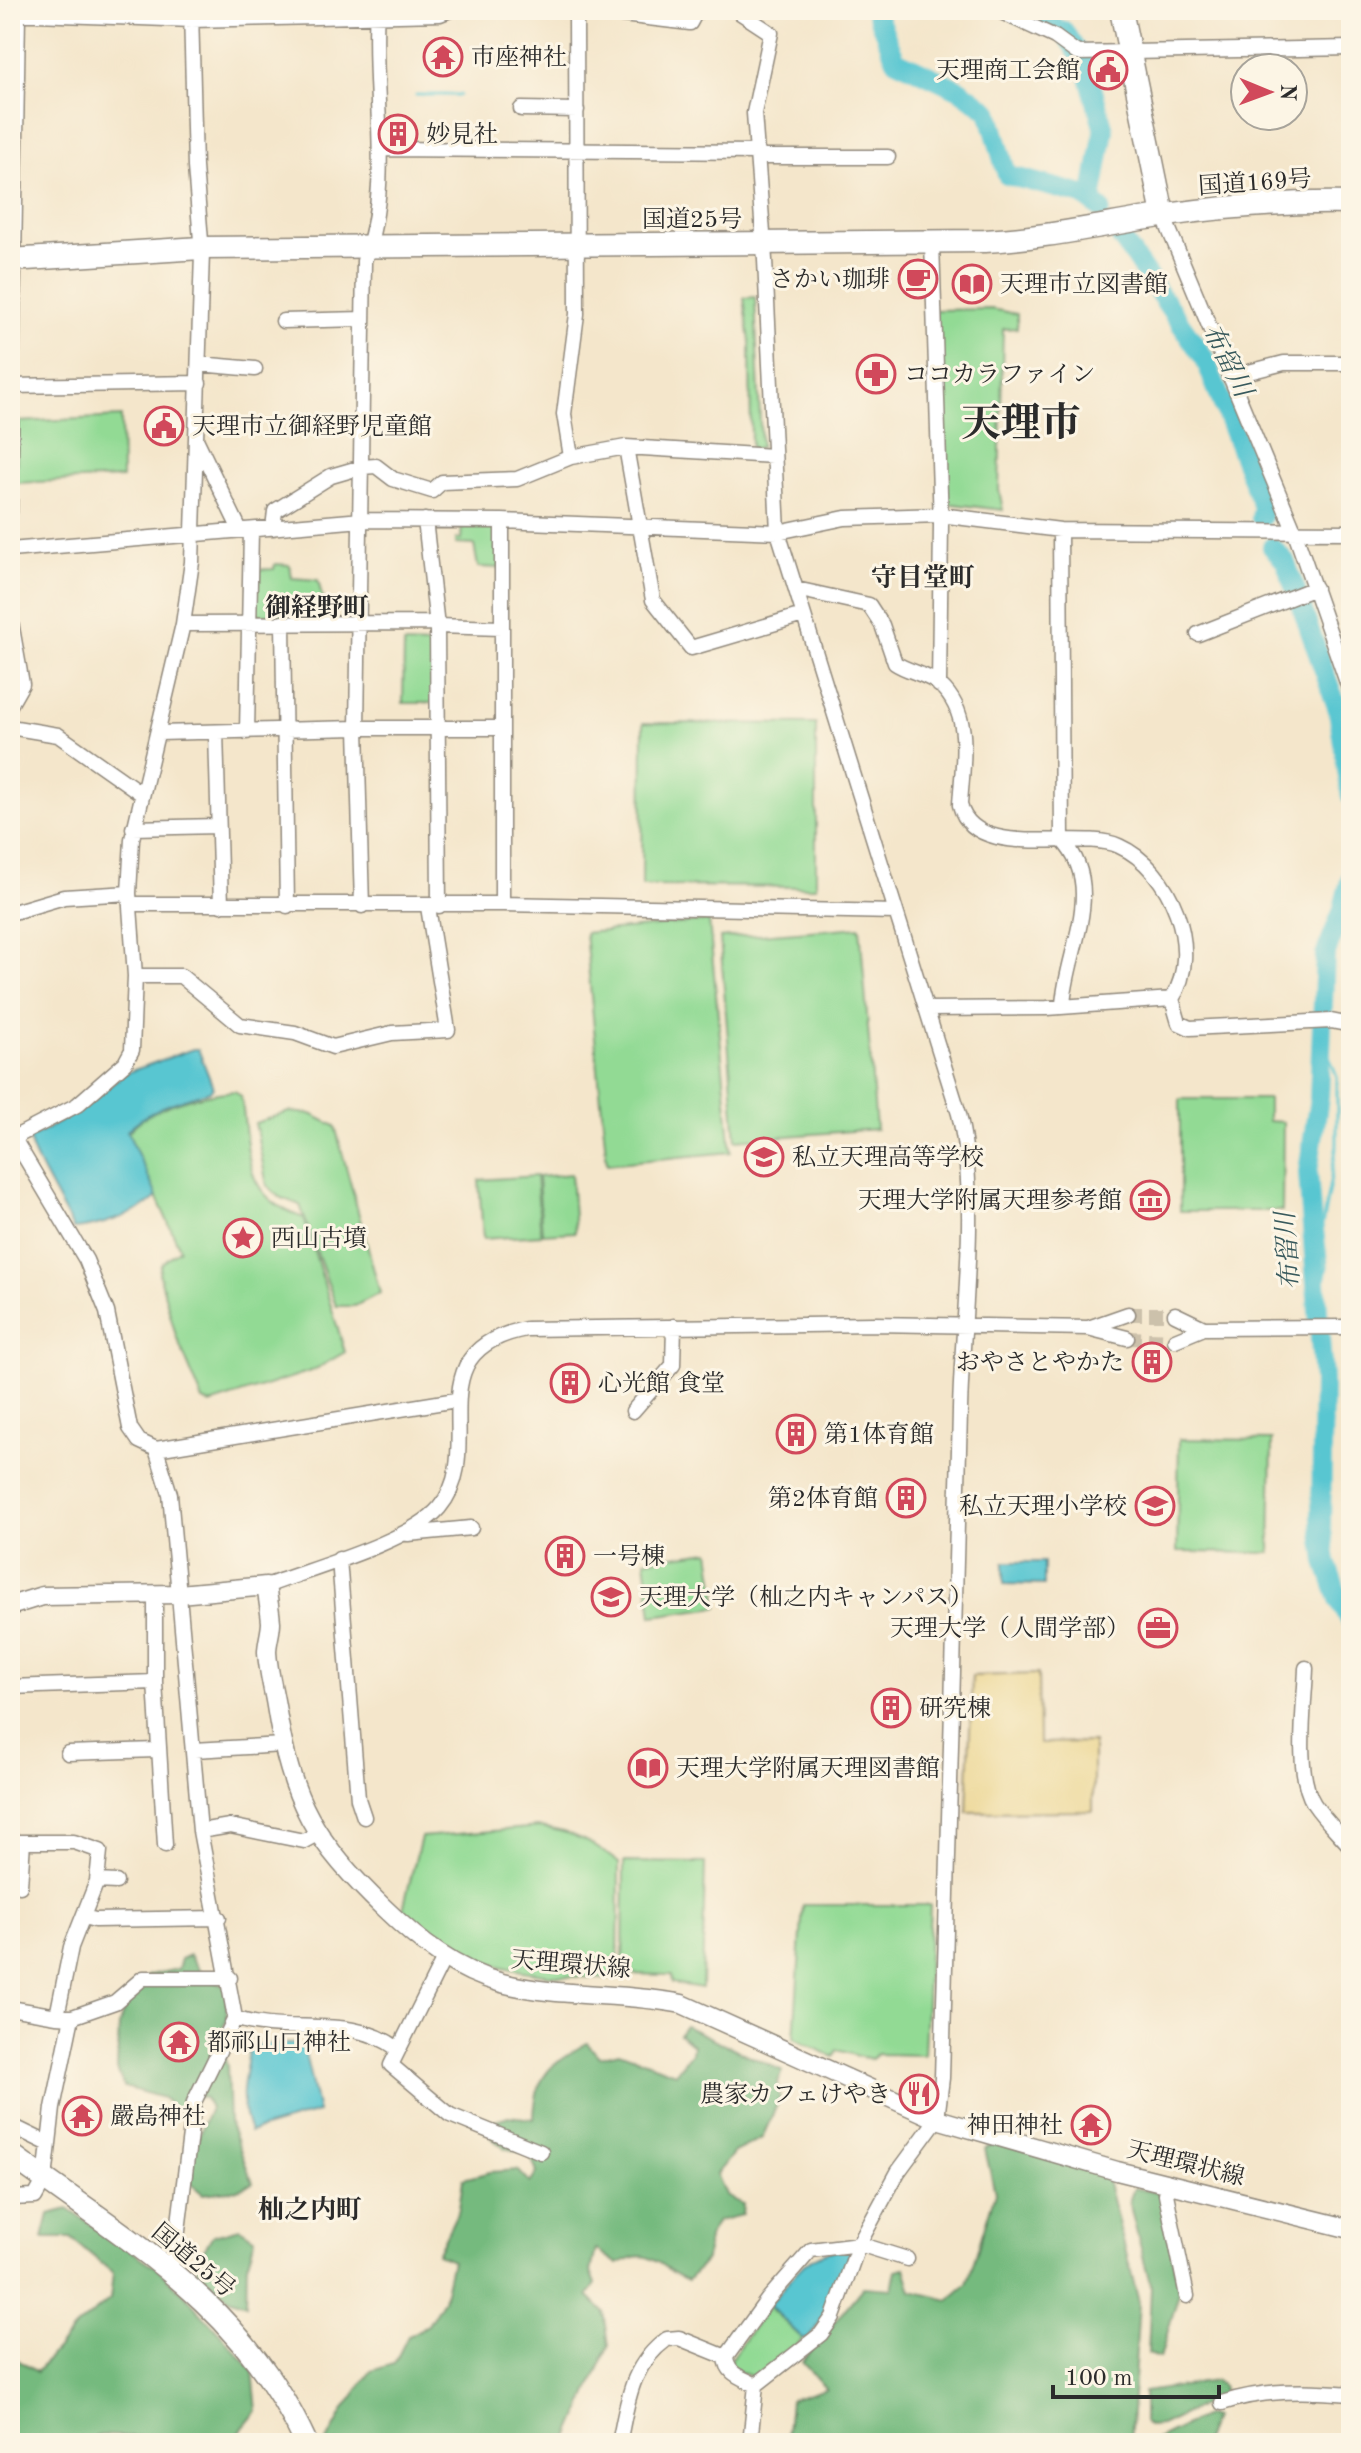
<svg xmlns="http://www.w3.org/2000/svg" width="1361" height="2453" font-family="'Old Standard TT','Noto Serif JP',serif">
	<rect width="100%" height="100%" fill="#fcf5e5"/>
	<filter id="ink" filterUnits="userSpaceOnUse"><feTurbulence type="fractalNoise" baseFrequency=".0125" numOctaves="2"/><feDisplacementMap in="SourceGraphic" scale="16" xChannelSelector="R" yChannelSelector="G"/><feConvolveMatrix kernelMatrix="1 2 1 2 8 2 1 2 1" color-interpolation-filters="sRGB"/></filter>
	<filter id="wash" filterUnits="userSpaceOnUse"><feTurbulence type="fractalNoise" baseFrequency=".006" numOctaves="4" result="noise"/><feDisplacementMap in="SourceGraphic" scale="32" xChannelSelector="R" yChannelSelector="G"/><feGaussianBlur stdDeviation="1.8" result="paint"/><feColorMatrix in="noise" values="0 0 0 0 0 0 0 0 0 0 0 0 0 0 0 0 0 1.4 0 .05"/><feComposite in="paint" operator="in"/></filter>
	<g filter="url(#wash)">
		<rect width="100%" height="100%" fill="#f4e6cb"/>
		<path fill="#92da94" stroke="#5e8260" stroke-width="2" d="M755,297l6,150 -10,2 -1,-107 -6,-44z
			M991,309l26,5v14l-14,1 -4,161 4,20 -58,-7 -10,-193z
			M121,417l1,61 -106,5 1,-61z
			M462,523h38v45l-22,-1 -4,-22 -18,-1v-5h5z
			M275,564l15,1 2,13 26,2 8,33 -68,2 -7,-6v-39l23,-1z
			M404,644l28,1 1,58h-30z
			M643,723l173,1v163l-174,-1z
			M709,921l22,231 -124,12 -22,-231z
			M860,927l16,202 -140,11 -16,-202z
			M235,1091l6,5c10,57 -2,100 63,122l41,134 -31,18 -104,34 -7,-3 -27,-65 -17,-63 2,-9 19,-15 -52,-116c20,-28 75,-39 107,-42z
			M1180,1099h88v22l15,1 -1,89h-102z
			M289,1112l22,2 24,12 45,167 -25,13h-19l-36,-101 -21,-8 -12,-11 -12,-63z
			M571,1174l4,58 -33,2 -4,-57z
			M536,1176l5,59 -58,4 -4,-59z
			M1179,1439l93,1 -2,113 -93,-1z
			M710,1551l8,56 -66,9 -7,-56z
			M540,1827c33,5 53,16 79,36l-1,115c-79,-1 -157,-6 -215,-69l18,-72z
			M624,1862l81,1 -3,125 -30,-5 -1,-8 -48,-1z
			M803,1905h127l-6,150 -47,-1 -5,6 -35,-10 -4,7 -39,-19z
			M768,2306l35,33 -44,40 -28,-10 -2,-8z"/>
		<path fill="#75ba7e" stroke="#507254" stroke-width="2" d="M190,1955l12,19 24,12 1,34 -9,16 9,30 2,56 24,61 -16,7 -34,4 -12,-10 2,-35 17,-41 -5,-10 -17,-3 -10,16 -15,-13 -39,-11 -7,-18 2,-44 11,-35 20,-15 28,-6 3,-10z
			M685,2026l98,45 -5,11 2,16 -18,40 -28,14 -17,22 10,23 16,7 -1,11 -25,6 -9,17 -2,22 -18,20c-32,-12 -35,-36 -70,-16l-22,-15 -5,22 5,13 -8,12 16,16 5,33 -42,98h-241l19,-35 26,-37 23,-7 14,-28 20,-11 15,-25 9,-40 -15,-6 22,-45 4,-30 27,-7 28,-2 12,13 7,-10 -7,-19 -25,-6 -14,-10v-16l17,-6 26,3c1,-44 16,-55 53,-76l12,14 20,-5 56,21 17,-20 1,-8 -14,-11z
			M996,2142l105,29 6,9 32,122 -9,141h-344l4,-43 36,-11 -24,-27 61,-75 29,2 4,-19 9,-2 7,23 37,9 18,-16 28,-91 -10,-44z
			M1134,2188l24,5 4,6 17,94 -19,65 -12,-4 3,-67 -22,-85z
			M68,2209l89,59 28,27 68,75 4,41 -20,24 -67,3 -74,-3 -4,8h-82v-88l27,17 37,-43 36,-30 3,-26 -42,-35h-28l6,-24z
			M240,2228l15,10 -8,27 -1,39 -17,-6 -32,-28v-10l16,-25z
			M1214,2381l8,4 2,10 -63,30 -12,1 -5,-4v-30z
			M1207,2415l6,2 -10,26h-54z"/>
		<path fill="#eeda9e" stroke="#8c8264" stroke-width="2" d="M1038,1674l1,69 54,-1v69l-126,1 5,-136z"/>
		<path fill="#59c6d1" stroke="#42787e" stroke-width="2" d="M193,1049h5l15,38 -3,4c-29,9 -62,17 -83,40l30,65c-13,17 -63,32 -84,33 -7,-17 -45,-78 -43,-90l58,-34 35,-31z
			M1004,1562h40v23l-40,-1z
			M260,2044h33l11,5 14,63 -68,20c-12,-32 -7,-47 -1,-80z
			M852,2248l-19,55 -25,36h-5l-34,-34c30,-34 35,-54 83,-57z"/>
		<g fill="none" stroke-linecap="round" stroke-linejoin="round">
			<path stroke="#59c6d1" stroke-width="3" d="M416,95h44
				M1319,1306l8,-40 -5,-40 15,-82v-67l-15,-41"/>
			<path stroke="#59c6d1" stroke-width="20" d="M875,10l21,50 64,30 29,21 18,64 76,20 18,14
				M1019,14l45,17 22,35 18,64 -12,70
				M1121,238l84,121 58,148 -2,11
				M1272,547l13,14 53,149 13,86
				M1351,877l-9,35 -17,43 -6,143 -11,74 15,208 -2,143 5,39 14,40 11,20"/>
		</g>
	</g>
	<g filter="url(#ink)">
		<g fill="none" stroke-linecap="round" stroke-linejoin="round">
			<path stroke="#ccc1ab" stroke-width="14" stroke-dasharray="14 7" stroke-linecap="butt" d="M1128,1314h47
				M1127,1338l48,2"/>
			<defs>
				<path id="minor" d="M191,10l4,157 7,86 -10,309 -9,62 -51,215 -3,54 6,83 -3,74 -7,13 -48,42 -58,30 -3,7 70,118 21,52 23,116 9,13 17,8 300,-49
					M581,10l109,13 7,-13
					M736,10l35,23 -17,80 11,147 13,272 181,582c21,89 3,204 1,296 -5,223 -11,446 -18,668l-5,41 -39,53 -39,72 -26,73 -12,17 -65,51 -6,58
					M997,10l58,27 22,16 274,-5
					M10,13l182,7 248,-6 10,-4
					M521,109l56,1
					M380,149l378,3
					M759,157h129
					M1163,215l131,315 57,164
					M932,242l9,282 -2,161
					M283,321l80,-2
					M199,364l56,5
					M1229,377l55,-14h67
					M10,386l189,-3
					M197,441l43,89
					M626,447l27,153 38,48 112,-33
					M571,457l-7,-43 13,-100 -1,-304
					M10,512l8,-498
					M425,520l12,106 2,280
					M273,528l2,-17 56,-35 31,-9 14,-1 17,13 39,12 10,-9 75,-3 54,-22 55,-10 147,9
					M1060,530l2,310c45,47 4,111 1,165
					M10,550l352,-30 140,1 276,11 67,-14 95,-3 120,15 291,2
					M796,589l73,16 13,20 13,38c13,9 33,11 45,22 34,31 22,79 20,120 15,58 120,23 159,41 52,23 84,104 53,153l-125,9 -120,1
					M10,592l1,30 11,62 -12,21
					M283,623l4,283
					M183,624l254,-1
					M437,626l64,2
					M1198,634l117,-46
					M10,727l48,8 84,59
					M216,732l5,173
					M247,732l4,-202
					M159,733l198,-5h142
					M133,828l85,-2
					M131,904h371l394,8
					M502,904v-383
					M362,906l-5,-178 7,-467c30,-80 7,-168 13,-251
					M10,913l54,-16 65,-4
					M135,976h46l59,49 55,8 38,14 59,-14 56,-3 -20,-123
					M1172,999l7,24 11,5 141,-7 20,4
					M1175,1314l29,14
					M1088,1328l40,-14
					M1175,1340l29,-12 147,-1
					M633,1411l40,-46 1,-39
					M156,1449l14,45 30,337 35,187 -41,84 -19,153 -6,13
					M408,1534l63,-6
					M339,1559l19,240 6,18
					M266,1586c44,-17 144,-44 173,-78 51,-59 -28,-157 87,-179l348,-5 214,4 39,10
					M1306,1668c-1,36 -12,105 8,136 10,15 25,29 37,43
					M155,1682l10,163
					M10,1687l145,-5v-87
					M194,1750l89,-5
					M68,1753l88,-3
					M200,1831l30,-5 74,15 13,-7
					M10,1842h64l26,9 -3,30 -26,66 -14,69 15,1 43,-15 28,-24h87
					M97,1881l19,1
					M20,1886l3,-44
					M84,1917l11,3 124,-2
					M444,1958l-53,107 59,50 91,37
					M10,2008l47,8
					M235,2018c52,19 115,-6 163,31
					M10,2125l39,19
					M1168,2183l-2,11 21,102
					M10,2198l25,-1 10,-18 8,-71 19,-91
					M726,2357c1,18 16,20 30,28
					M1222,2403c42,-14 86,-13 129,-9
					M619,2443c9,-42 11,-77 48,-104l12,-1 47,19 42,-58 43,-49 48,-6 48,15"/>
				<path id="major" d="M10,1606l32,-10 137,-2 87,-8c2,12 4,24 5,36 0,10 -4,20 -4,30 1,18 6,36 9,54 15,96 39,136 109,203 33,32 71,62 117,74 59,15 121,9 180,21l255,115 180,52 234,58"/>
				<path id="highway" d="M1121,10l42,205
					M10,260l191,-12 784,-7c62,-3 121,-17 182,-26 62,-9 122,-13 184,-12
					M10,2154c118,87 232,148 296,289"/>
			</defs>
			<use href="#minor" stroke="#90887b" stroke-width="17"/>
			<use href="#major" stroke="#90887b" stroke-width="21"/>
			<use href="#highway" stroke="#90887b" stroke-width="25"/>
			<use href="#minor" stroke="#fff" stroke-width="14"/>
			<use href="#major" stroke="#fff" stroke-width="18"/>
			<use href="#highway" stroke="#fff" stroke-width="22"/>
		</g>
	</g>
	<defs>
		<symbol id="temple-ring" viewBox="-11 -11 22 22"><circle r="9.5" fill="#fcf5e5" stroke="#d1495b" stroke-width="1.5"/><path d="M0-6L5-2H3V0L6.5 2.5H4V6H1.5V3h-3V6H-4V2.5H-6.5L-3 0V-2H-5Z" fill="#d1495b"/></symbol>
		<symbol id="civic-ring" viewBox="-11 -11 22 22"><circle r="9.5" fill="#fcf5e5" stroke="#d1495b" stroke-width="1.5"/><path d="M-.6-6.5H3V-4.5H.6V-3L4-1V1h2V6H-6V1h2V-1L-.6-3ZM-1.2 2.5V6h2.4V2.5Z" fill="#d1495b"/></symbol>
		<symbol id="building-ring" viewBox="-11 -11 22 22"><circle r="9.5" fill="#fcf5e5" stroke="#d1495b" stroke-width="1.5"/><path d="M-4-6H4V6H1V3H-1V6H-4ZM-2.5-4.3h1.7v1.8h-1.7ZM.8-4.3h1.7v1.8H.8ZM-2.5-1h1.7V.8h-1.7ZM.8-1h1.7V.8H.8Z" fill="#d1495b"/></symbol>
		<symbol id="cafe-ring" viewBox="-11 -11 22 22"><circle r="9.5" fill="#fcf5e5" stroke="#d1495b" stroke-width="1.5"/><path d="M-5.5-4.5H6V0H3Q3 3.5 0 3.5H-2.5Q-5.5 3.5-5.5 0ZM3-3.2v2h1.7v-2ZM-6 4.5H4V6H-6Z" fill="#d1495b"/></symbol>
		<symbol id="library-ring" viewBox="-11 -11 22 22"><circle r="9.5" fill="#fcf5e5" stroke="#d1495b" stroke-width="1.5"/><path d="M-6-4Q-3-5.5-.7-3.5V5Q-3 3-6 4ZM6-4Q3-5.5 .7-3.5V5Q3 3 6 4Z" fill="#d1495b"/></symbol>
		<symbol id="pharmacy-ring" viewBox="-11 -11 22 22"><circle r="9.5" fill="#fcf5e5" stroke="#d1495b" stroke-width="1.5"/><path d="M-2-6h4v4h4v4h-4v4h-4v-4h-4v-4h4Z" fill="#d1495b"/></symbol>
		<symbol id="school-ring" viewBox="-11 -11 22 22"><circle r="9.5" fill="#fcf5e5" stroke="#d1495b" stroke-width="1.5"/><path d="M0-5L7-2L0 1L-7-2ZM-4 1L0 2.5L4 1V4Q0 6-4 4Z" fill="#d1495b"/></symbol>
		<symbol id="museum-ring" viewBox="-11 -11 22 22"><circle r="9.5" fill="#fcf5e5" stroke="#d1495b" stroke-width="1.5"/><path d="M0-6L6-3V-2H-6V-3ZM-5-1h2V3h-2ZM-1-1h2V3h-2ZM3-1h2V3H3ZM-6 4H6V6H-6Z" fill="#d1495b"/></symbol>
		<symbol id="sight-ring" viewBox="-11 -11 22 22"><circle r="9.5" fill="#fcf5e5" stroke="#d1495b" stroke-width="1.5"/><path d="M0-6L1.8-2.2L6-1.7L2.9 1.2L3.7 5.4L0 3.3L-3.7 5.4L-2.9 1.2L-6-1.7L-1.8-2.2Z" fill="#d1495b"/></symbol>
		<symbol id="university-ring" viewBox="-11 -11 22 22"><circle r="9.5" fill="#fcf5e5" stroke="#d1495b" stroke-width="1.5"/><path d="M0-5L7-2L0 1L-7-2ZM-4 1L0 2.5L4 1V4Q0 6-4 4Z" fill="#d1495b"/></symbol>
		<symbol id="office-ring" viewBox="-11 -11 22 22"><circle r="9.5" fill="#fcf5e5" stroke="#d1495b" stroke-width="1.5"/><path d="M-6-3h4V-5.5h4V-3h4V5H-6ZM-1-4.5V-3h2v-1.5ZM-6 0V1H6V0Z" fill="#d1495b"/></symbol>
		<symbol id="restaurant-ring" viewBox="-11 -11 22 22"><circle r="9.5" fill="#fcf5e5" stroke="#d1495b" stroke-width="1.5"/><path d="M-5-6h1v4h1v-4h1v4h1v-4h1v5L-1.5 .5V6h-2V.5L-5-1ZM5-6V6H3V1.5H1.5Q1.5-4 5-6Z" fill="#d1495b"/></symbol>
	</defs>
	<g fill-rule="evenodd">
		<use href="#temple-ring" x="421" y="35" width="44" height="44"/>
		<use href="#civic-ring" x="1086" y="48" width="44" height="44"/>
		<use href="#building-ring" x="376" y="112" width="44" height="44"/>
		<use href="#cafe-ring" x="896" y="257" width="44" height="44"/>
		<use href="#library-ring" x="950" y="262" width="44" height="44"/>
		<use href="#pharmacy-ring" x="854" y="352" width="44" height="44"/>
		<use href="#civic-ring" x="142" y="404" width="44" height="44"/>
		<use href="#school-ring" x="742" y="1135" width="44" height="44"/>
		<use href="#museum-ring" x="1128" y="1178" width="44" height="44"/>
		<use href="#sight-ring" x="221" y="1216" width="44" height="44"/>
		<use href="#building-ring" x="1130" y="1340" width="44" height="44"/>
		<use href="#building-ring" x="548" y="1361" width="44" height="44"/>
		<use href="#building-ring" x="774" y="1412" width="44" height="44"/>
		<use href="#building-ring" x="884" y="1476" width="44" height="44"/>
		<use href="#school-ring" x="1133" y="1484" width="44" height="44"/>
		<use href="#building-ring" x="543" y="1534" width="44" height="44"/>
		<use href="#university-ring" x="589" y="1575" width="44" height="44"/>
		<use href="#office-ring" x="1136" y="1606" width="44" height="44"/>
		<use href="#building-ring" x="869" y="1686" width="44" height="44"/>
		<use href="#library-ring" x="626" y="1746" width="44" height="44"/>
		<use href="#temple-ring" x="157" y="2020" width="44" height="44"/>
		<use href="#restaurant-ring" x="897" y="2072" width="44" height="44"/>
		<use href="#temple-ring" x="60" y="2094" width="44" height="44"/>
		<use href="#temple-ring" x="1069" y="2103" width="44" height="44"/>
	</g>
	<g text-anchor="middle" stroke-width="6" stroke-linejoin="round" paint-order="stroke">
		<g font-size="24" fill="#2b2b2b" stroke="#fcf5e5" text-anchor="start">
			<text x="471" y="65">市座神社</text>
			<text x="1080" y="78" text-anchor="end">天理商工会館</text>
			<text x="426" y="142">妙見社</text>
			<text x="890" y="287" text-anchor="end">さかい珈琲</text>
			<text x="1000" y="292">天理市立図書館</text>
			<text x="904" y="382">ココカラファイン</text>
			<text x="192" y="434">天理市立御経野児童館</text>
			<text x="792" y="1165">私立天理高等学校</text>
			<text x="1122" y="1208" text-anchor="end">天理大学附属天理参考館</text>
			<text x="271" y="1246">西山古墳</text>
			<text x="1124" y="1370" text-anchor="end">おやさとやかた</text>
			<text x="598" y="1391">心光館 食堂</text>
			<text x="824" y="1442">第1体育館</text>
			<text x="878" y="1506" text-anchor="end">第2体育館</text>
			<text x="1127" y="1514" text-anchor="end">私立天理小学校</text>
			<text x="593" y="1564">一号棟</text>
			<text x="639" y="1605">天理大学（杣之内キャンパス）</text>
			<text x="1130" y="1636" text-anchor="end">天理大学（人間学部）</text>
			<text x="919" y="1716">研究棟</text>
			<text x="676" y="1776">天理大学附属天理図書館</text>
			<text x="207" y="2050">都祁山口神社</text>
			<text x="891" y="2102" text-anchor="end">農家カフェけやき</text>
			<text x="110" y="2124">嚴島神社</text>
			<text x="1063" y="2133" text-anchor="end">神田神社</text>
		</g>
		<g font-size="24" fill="#2b2b2b" stroke="#fcf5e5">
			<text transform="translate(1255 182) rotate(-4)" y="8">国道169号</text>
			<text x="692" y="227">国道25号</text>
			<text transform="translate(571 1964) rotate(5)" y="8">天理環状線</text>
			<text transform="translate(1186 2163) rotate(14)" y="8">天理環状線</text>
			<text transform="translate(194 2260) rotate(40)" y="8">国道25号</text>
		</g>
		<g font-size="26" font-style="italic" fill="#395a5d" stroke="#fcf5e5">
			<text transform="translate(1228 360) rotate(63)" y="9">布留川</text>
			<text transform="translate(1287 1251) rotate(-94)" y="9">布留川</text>
		</g>
		<g font-size="26" font-weight="bold" fill="#2b2b2b" stroke="#fcf5e5">
			<text x="923" y="586">守目堂町</text>
			<text x="317" y="616">御経野町</text>
			<text x="310" y="2218">杣之内町</text>
		</g>
		<g font-size="40" font-weight="bold" fill="#2b2b2b" stroke="#fcf5e5">
			<text x="1021" y="436">天理市</text>
		</g>
	</g>
	<rect width="1361" height="2453" fill="none" stroke="#fcf5e5" stroke-width="40"/>
	<g transform="translate(1269 92) rotate(91)"><circle r="38" fill="#fcf5e5" stroke="#a8a49b" stroke-width="2"/>
	<path d="M0-6L14 30L0 20L-14 30Z" fill="#d1495b"/>
	<text y="-12" font-size="22" font-weight="bold" text-anchor="middle" fill="#2b2b2b">N</text>
	</g>
	<path d="M1053 2385v12h166v-12" fill="none" stroke="#2b2b2b" stroke-width="4"/>
	<text x="1065" y="2385" font-size="24" fill="#2b2b2b" stroke="#fcf5e5" stroke-width="6" paint-order="stroke">100 m</text>
</svg>
